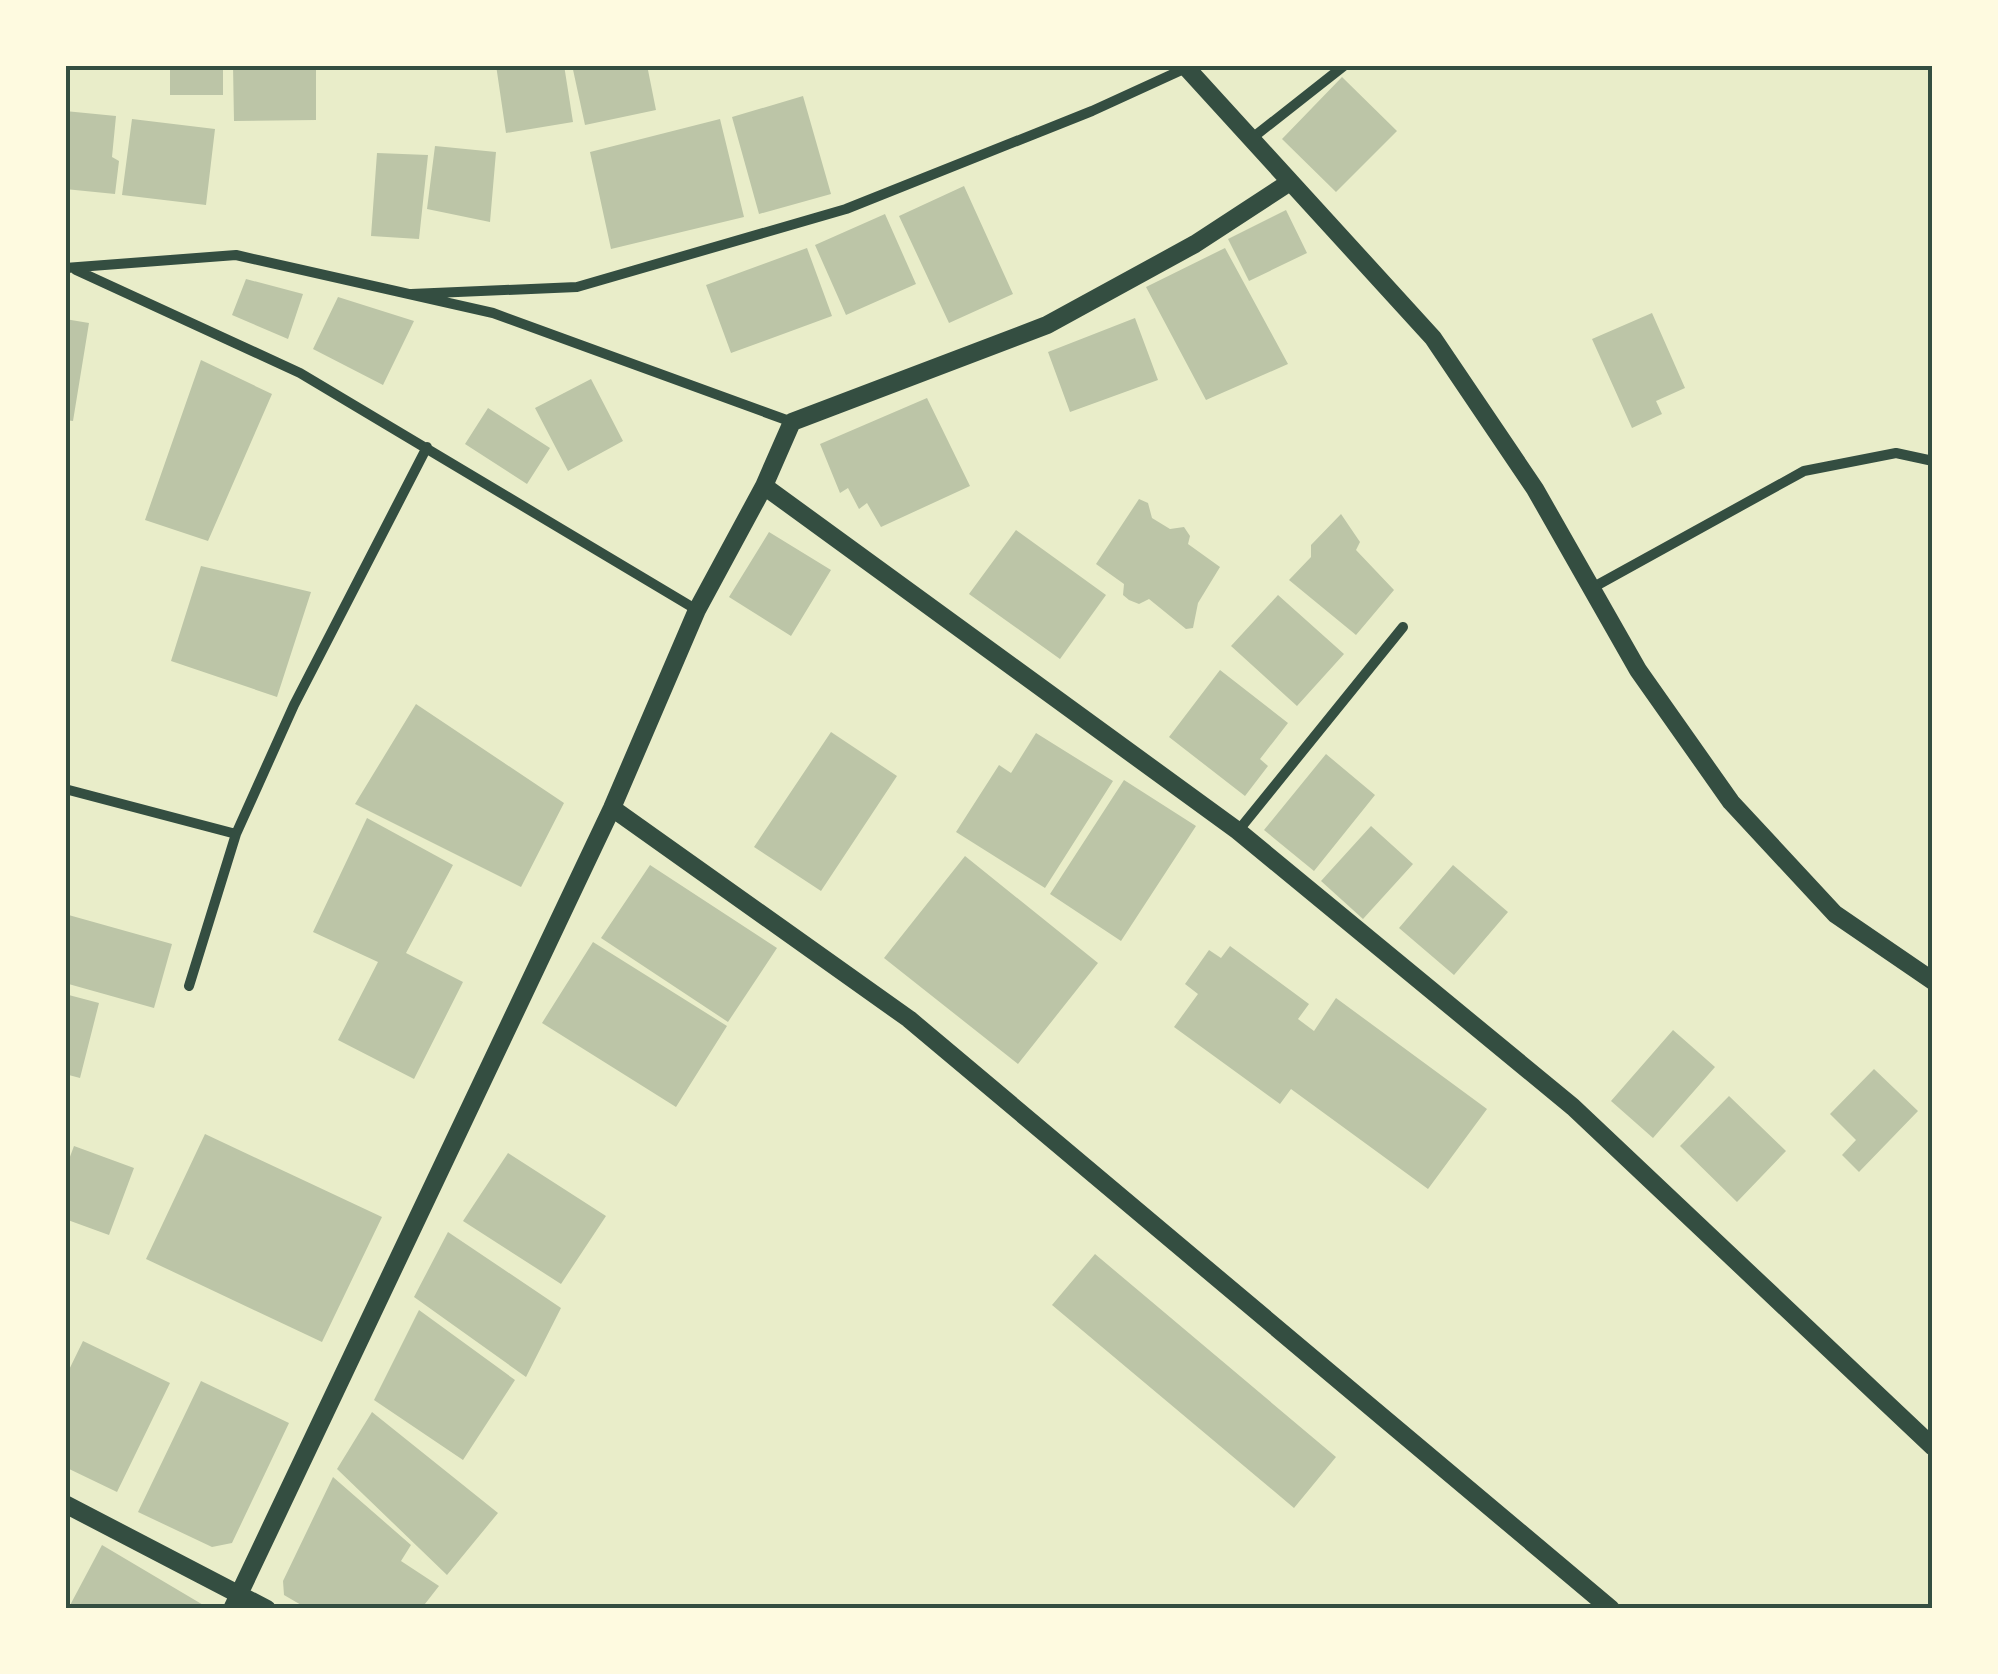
<svg xmlns="http://www.w3.org/2000/svg" width="1998" height="1674" font-family="Quicksand,sans-serif">
	<rect width="100%" height="100%" fill="#e9edc9"/>
	<path fill="#bcc5a7" d="M170,65h53v30h-53z
		M233,65h83v55l-82,1z
		M496,65h68l9,57 -67,11z
		M572,65h75l9,45 -71,15z
		M1342,77l55,54 -61,61 -54,-53z
		M803,96l28,98 -72,20 -27,-97z
		M65,111l51,5 -4,41 7,4 -4,33 -50,-5z
		M132,119l83,10 -9,76 -84,-10z
		M720,119l24,98 -133,32 -21,-97z
		M435,146l61,6 -6,70 -63,-13z
		M377,153l51,2 -9,84 -48,-3z
		M964,186l49,108 -64,29 -50,-107z
		M1286,210l21,43 -58,28 -21,-42z
		M885,214l31,70 -70,31 -31,-70z
		M807,248l25,68 -101,37 -25,-68z
		M1225,248l63,116 -82,36 -60,-113z
		M246,279l57,15 -15,45 -56,-24z
		M338,297l76,24 -31,64 -70,-36z
		M1652,313l33,75 -29,13 6,13 -30,14 -40,-89z
		M1135,318l23,62 -88,32 -22,-60z
		M65,319l24,4 -16,98 -8,-1z
		M201,360l71,34 -64,147 -63,-21z
		M591,379l32,62 -55,30 -33,-63z
		M927,398l43,88 -89,41 -14,-24 -8,6 -11,-21 -8,5 -20,-49z
		M488,408l62,40 -23,36 -62,-40z
		M1139,499l9,4 4,15 18,11 14,-2 6,9 -2,8 32,23 -22,36 -5,25 -7,1 -37,-30 -10,5 -10,-4 -6,-5 1,-11 -28,-20z
		M1341,514l19,28 -4,8 38,40 -38,45 -67,-55 22,-23v-12z
		M1016,530l90,65 -46,64 -91,-65z
		M769,532l62,38 -40,66 -62,-39z
		M201,566l110,26 -34,105 -106,-36z
		M1278,595l66,59 -47,52 -66,-60z
		M1220,670l68,53 -28,36 8,7 -23,30 -76,-59z
		M416,704l148,99 -43,84 -166,-83z
		M831,732l66,44 -76,115 -67,-44z
		M1036,733l77,48 -68,107 -89,-56 43,-67 12,8z
		M1326,754l49,41 -61,76 -50,-41z
		M1124,780l72,46 -75,115 -71,-47z
		M367,818l86,47 -47,88 57,29 -49,97 -76,-39 40,-78 -65,-30z
		M1371,826l42,38 -50,55 -42,-38z
		M965,856l133,107 -80,101 -134,-106z
		M650,865l127,83 -49,74 -127,-84z
		M1453,865l55,47 -54,63 -55,-47z
		M65,914l107,30 -18,64 -89,-25z
		M593,942l134,84 -51,81 -134,-84z
		M1230,946l79,58 -11,15 16,12 22,-33 151,111 -59,80 -137,-100 -11,15 -106,-77 24,-33 -13,-10 24,-34 12,8z
		M65,994l34,9 -19,75 -15,-4z
		M1673,1030l42,37 -62,71 -42,-37z
		M1874,1069l44,42 -59,61 -17,-17 14,-15 -26,-26z
		M1729,1096l57,55 -49,51 -57,-56z
		M205,1134l177,83 -60,125 -176,-83z
		M74,1146l60,22 -25,67 -44,-16v-49z
		M508,1153l98,63 -45,68 -98,-63z
		M448,1232l113,76 -35,69 -112,-80z
		M1095,1254l241,203 -42,51 -242,-203z
		M419,1310l96,70 -52,80 -89,-60z
		M83,1341l87,42 -53,109 -52,-25v-89z
		M201,1381l88,42 -57,120 -20,4 -74,-35z
		M372,1412l126,101 -51,62 -110,-106z
		M333,1477l78,68 -10,16 38,25 -18,23h-113l-24,-14 -1,-14z
		M102,1545l108,64h-142z"/>
	<g fill="none" stroke-linecap="round" stroke-linejoin="round">
		<path stroke="#344e41" stroke-width="10" d="M1251,139l94,-74
			M65,268l171,-13 257,58 299,109
			M76,270l224,103 397,237
			M411,294l166,-7 269,-78 246,-98 94,-43
			M1592,588l212,-117 92,-18 37,8
			M65,789l171,45
			M1238,831l165,-204
			M189,986l47,-152 58,-129 133,-258"/>
		<path stroke="#344e41" stroke-width="18" d="M1184,65l249,273 102,151 103,181 93,132 104,112 98,67
			M764,486l474,345 335,276 360,340
			M612,808l297,211 702,590
			M65,1504l202,105
			M232,1609l380,-801 85,-198 67,-124 28,-64 255,-97 148,-81 95,-62"/>
	</g>
	<rect width="1998" height="1674" fill="none" stroke="#fefae0" stroke-width="135"/>
	<rect x="68" y="68" width="1862" height="1538" fill="none" stroke="#344e41" stroke-width="4"/>
</svg>
